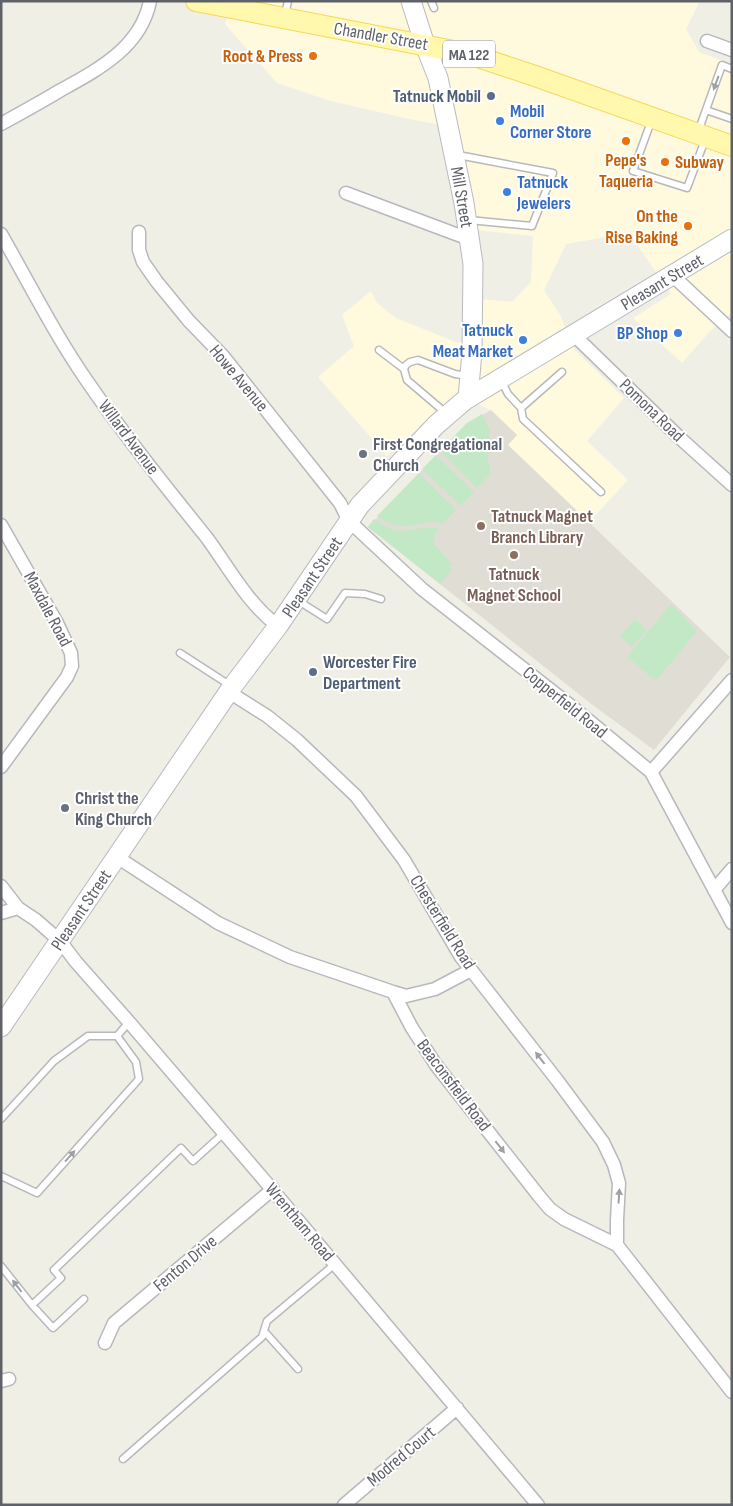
<svg xmlns="http://www.w3.org/2000/svg" width="733" height="1506" font-family="'Sofia Sans Condensed',sans-serif">
	<rect width="100%" height="100%" fill="#f0efe6"/>
	<path fill="#fffadd" d="M232,1h468l-14,28 13,23 33,12v249l-22,18 -28,32 -49,-45 38,-24 -42,-61 -63,11 -22,46 16,25 15,35 49,48 -37,43 41,39 -39,42 -81,-77 9,-10 -27,-25 -33,-16 -70,62 -69,-79 36,-31 -12,-31 29,-24 6,12 19,15 62,25 20,-12 3,-32 31,3 19,-20 2,-46 -58,-6 -16,-102 -45,-8 -87,-20 -50,-17 -52,-59z"/>
	<path fill="#e0ded4" d="M491,410l26,25 -9,10 222,212 -76,93 -64,-47 -222,-176 99,-104z"/>
	<path fill="#c2e8c6" d="M482,414l8,17 -2,29 3,14 -14,14 -37,-37 26,-27z
		M436,455l38,37 -13,14 -39,-37z
		M419,473l37,37 -13,14c-27,-8 -36,14 -66,-8z
		M374,519c30,22 35,6 65,9l-4,6 -1,10 18,20 -2,3 2,3 -12,14 -72,-57z
		M671,604l26,27 -41,50 -29,-24z
		M635,619l12,11 -15,17 -12,-11z"/>
	<g fill="none" stroke-linecap="round" stroke-linejoin="round">
		<defs>
			<path id="lane" d="M431,1l3,7
				M285,15l3,-14
				M706,110l26,9
				M652,119l-19,52 54,17 18,-48
				M698,132l24,-67 10,4
				M458,155l95,18 -21,53 -63,-6
				M379,350l25,19
				M501,380l7,14 13,14 41,-36
				M521,408l2,11 78,73
				M447,414l-40,-34 -3,-11 2,-4 4,-3 8,-2 37,14 14,2
				M297,600l30,19 18,-26 20,1 16,5
				M180,653l51,33
				M1,1119l53,-58 34,-25h29l12,-14
				M1,1176l36,17 102,-114 -3,-17 -19,-26
				M1,1266l31,39
				M84,1299l-31,29 -21,-23 29,-27 -7,-8 127,-122 12,13 31,-28
				M264,1331l34,38
				M123,1459l139,-122 5,-16 68,-57"/>
			<path id="street" d="M707,41l25,9
				M1,124c20,-11 40,-22 60,-34 38,-21 80,-43 89,-89
				M346,193l123,46
				M139,232v18l4,12 14,20 32,39 34,35 117,147 9,18 73,68 154,121 75,62 81,151
				M1,234c28,49 54,101 86,147 37,54 79,106 120,157 22,30 41,66 71,88
				M672,275l60,56
				M574,335l107,104 51,46
				M1,525l56,98 14,30 1,13 -5,11 -66,90
				M229,692l38,24 30,24 59,56 48,64 57,97 96,123 46,62 11,23 5,18 -2,37v25
				M651,772l81,-92
				M117,857l101,66 72,34 103,35 13,4 29,-7 36,-19
				M1,886l17,22 18,12 24,21 16,21 53,60 136,159 273,324
				M714,890l18,-21
				M1,913l17,-5
				M393,992l19,36 24,37 103,131 11,13 14,10 53,26 115,147
				M105,1343l9,-20 159,-134
				M1,1381l8,-2
				M344,1505l113,-97"/>
			<path id="secondary" d="M411,1l14,44 13,33 26,125 9,61 -1,88 -4,46
				M1,1027l231,-340 46,-61 82,-121 76,-80 29,-25 267,-161"/>
			<path id="primary" d="M196,1l273,53 66,22 197,70"/>
		</defs>
		<use href="#lane" stroke="#b7b8bd" stroke-width="9"/>
		<use href="#street" stroke="#b7b8bd" stroke-width="15"/>
		<use href="#secondary" stroke="#b8bac0" stroke-width="21"/>
		<use href="#primary" stroke="#f5d75a" stroke-width="22"/>
		<use href="#lane" stroke="#fff" stroke-width="6"/>
		<use href="#street" stroke="#fff" stroke-width="12"/>
		<use href="#secondary" stroke="#fff" stroke-width="19"/>
		<use href="#primary" stroke="#fff8ad" stroke-width="20"/>
	</g>
	<defs><path id="oneway-solid" d="M-6-.8H1V-3.2L6.5 0L1 3.2V.8H-6Z" transform="scale(1.25)"/></defs>
	<g fill="#9ea0a4">
		<use href="#oneway-solid" transform="translate(716 83) rotate(110)"/>
		<use href="#oneway-solid" transform="translate(540 1058) rotate(-128)"/>
		<use href="#oneway-solid" transform="translate(500 1147) rotate(52)"/>
		<use href="#oneway-solid" transform="translate(70 1156) rotate(-48)"/>
		<use href="#oneway-solid" transform="translate(619 1196) rotate(-86)"/>
		<use href="#oneway-solid" transform="translate(17 1286) rotate(-128)"/>
	</g>
	<g fill="#e8710a" stroke="#fff" stroke-width="2">
		<circle cx="313" cy="56" r="5"/>
		<circle cx="626" cy="141" r="5"/>
		<circle cx="665" cy="162" r="5"/>
		<circle cx="688" cy="226" r="5"/>
	</g>
	<g fill="#5c6f8a" stroke="#fff" stroke-width="2">
		<circle cx="491" cy="96" r="5"/>
		<circle cx="313" cy="672" r="5"/>
	</g>
	<g fill="#3f7fe0" stroke="#fff" stroke-width="2">
		<circle cx="500" cy="121" r="5"/>
		<circle cx="507" cy="192" r="5"/>
		<circle cx="678" cy="333" r="5"/>
		<circle cx="523" cy="340" r="5"/>
	</g>
	<g fill="#6b7280" stroke="#fff" stroke-width="2">
		<circle cx="363" cy="454" r="5"/>
		<circle cx="65" cy="808" r="5"/>
	</g>
	<g fill="#8d6e63" stroke="#fff" stroke-width="2">
		<circle cx="481" cy="526" r="5"/>
		<circle cx="514" cy="555" r="5"/>
	</g>
	<g text-anchor="middle" stroke-width="4" stroke-linejoin="round" paint-order="stroke">
		<rect fill="#fff" stroke="#8e9095" stroke-width="1" x="443" y="40.5" width="52" height="27" rx="4"/>
		<g font-size="16" font-weight="bold" fill="#5e6167">
			<text x="469" y="60">MA 122</text>
		</g>
		<g font-size="18" fill="#5e6167" stroke="#fff">
			<text transform="translate(381 36) rotate(10)" y="6">Chandler Street</text>
			<text transform="translate(462 197) rotate(80)" y="6">Mill Street</text>
			<text transform="translate(662 282) rotate(-31)" y="6">Pleasant Street</text>
			<text transform="translate(239 378) rotate(50)" y="6">Howe Avenue</text>
			<text transform="translate(652 410) rotate(44)" y="6">Pomona Road</text>
			<text transform="translate(129 437) rotate(53)" y="6">Willard Avenue</text>
			<text transform="translate(312 577) rotate(-56)" y="6">Pleasant Street</text>
			<text transform="translate(48 609) rotate(62)" y="6">Maxdale Road</text>
			<text transform="translate(565 702) rotate(39)" y="6">Copperfield Road</text>
			<text transform="translate(81 910) rotate(-56)" y="6">Pleasant Street</text>
			<text transform="translate(443 922) rotate(58)" y="6">Chesterfield Road</text>
			<text transform="translate(454 1085) rotate(53)" y="6">Beaconsfield Road</text>
			<text transform="translate(300 1222) rotate(50)" y="6">Wrentham Road</text>
			<text transform="translate(185 1263) rotate(-40)" y="6">Fenton Drive</text>
			<text transform="translate(401 1456) rotate(-40)" y="6">Modred Court</text>
		</g>
		<g font-size="18" font-weight="bold" fill="#c56008" stroke="#fff" text-anchor="end">
			<text x="303" y="62">Root &amp; Press</text>
			<text x="626" y="166" text-anchor="middle">Pepe's<tspan x="626" dy="21">Taqueria</tspan></text>
			<text x="675" y="168" text-anchor="start">Subway</text>
			<text x="678" y="222">On the<tspan x="678" dy="21">Rise Baking</tspan></text>
		</g>
		<g font-size="18" font-weight="bold" fill="#4e5e75" stroke="#fff" text-anchor="end">
			<text x="481" y="102">Tatnuck Mobil</text>
			<text x="323" y="668" text-anchor="start">Worcester Fire<tspan x="323" dy="21">Department</tspan></text>
		</g>
		<g font-size="18" font-weight="bold" fill="#366cbe" stroke="#fff" text-anchor="start">
			<text x="510" y="117">Mobil<tspan x="510" dy="21">Corner Store</tspan></text>
			<text x="517" y="188">Tatnuck<tspan x="517" dy="21">Jewelers</tspan></text>
			<text x="513" y="336" text-anchor="end">Tatnuck<tspan x="513" dy="21">Meat Market</tspan></text>
			<text x="668" y="339" text-anchor="end">BP Shop</text>
		</g>
		<g font-size="18" font-weight="bold" fill="#5b616d" stroke="#fff" text-anchor="start">
			<text x="373" y="450">First Congregational<tspan x="373" dy="21">Church</tspan></text>
			<text x="75" y="804">Christ the<tspan x="75" dy="21">King Church</tspan></text>
		</g>
		<g font-size="18" font-weight="bold" fill="#785e54" stroke="#fff" text-anchor="start">
			<text x="491" y="522">Tatnuck Magnet<tspan x="491" dy="21">Branch Library</tspan></text>
			<text x="514" y="580" text-anchor="middle">Tatnuck<tspan x="514" dy="21">Magnet School</tspan></text>
		</g>
	</g>
	<rect width="733" height="1506" fill="none" stroke="#5e6167" stroke-width="5"/>
</svg>
